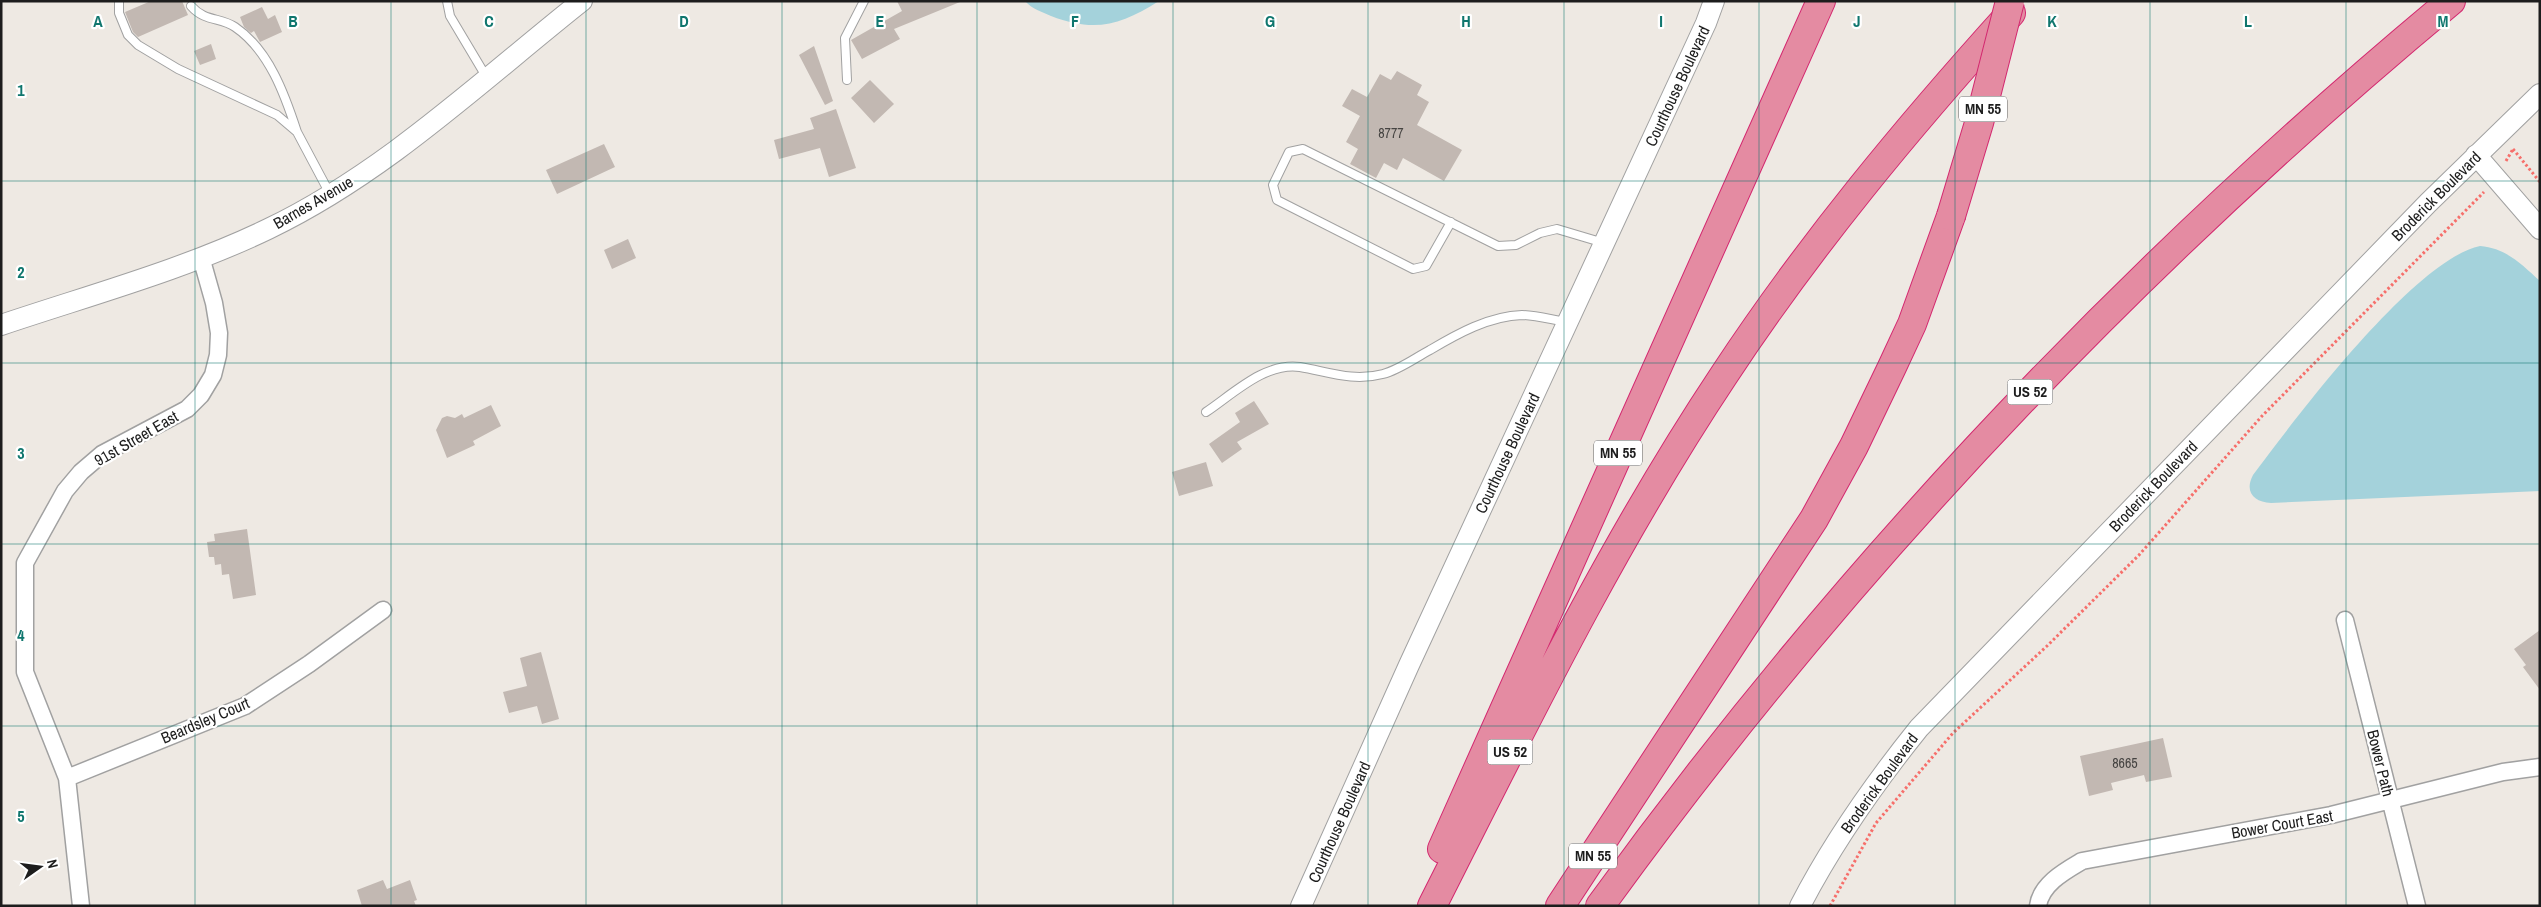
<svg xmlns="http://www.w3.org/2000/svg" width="2541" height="907" font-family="'Archivo Narrow',sans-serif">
	<rect width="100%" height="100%" fill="#eee9e3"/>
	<path fill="#a4d2db" d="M1025,1h134c-38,24 -64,32 -108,15 -9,-4 -19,-7 -26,-15z
		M2480,246c26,2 41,18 60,35v210l-269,12c-17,-1 -27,-11 -18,-28 42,-56 161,-215 227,-229z"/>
	<path fill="#c2b8b2" d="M151,1h31l6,14 -50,22 -5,-5 -8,-20z
		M897,1l63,1 -66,27 6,10 -38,20 -11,-19 51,-29z
		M262,7l6,12 7,-4 7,17 -22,10 -6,-11 -3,2 -7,-6 -4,-10z
		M211,44l5,15 -16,6 -6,-14z
		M814,46l19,55 -8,4 -26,-50z
		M1397,71l25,14 -5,10 12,7 -12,23 45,25 -18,31 -41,-23 -6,12 -13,-7 -8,15 -26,-14 8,-15 -12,-7 14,-26 -18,-10 10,-17 15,8 13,-23 11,6z
		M870,80l24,24 -20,19 -23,-25z
		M836,109l20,59 -27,9 -9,-29 -41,11 -5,-19 40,-11 -4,-11z
		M604,144l11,23 -58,27 -11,-24z
		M628,239l8,19 -24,11 -8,-19z
		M1254,401l15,23 -32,18 5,7 -20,14 -13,-19 31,-22 -5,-9z
		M491,405l10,21 -28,15 2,4 -28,13 -11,-28 6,-12 5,-2 8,2 7,-4 2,4z
		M1206,462l7,24 -34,10 -7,-24z
		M247,529l9,66 -23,4 -4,-25 -7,1 -1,-11 -6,1 -1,-8h-5l-2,-15 8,-1 -1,-7z
		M2540,630v60l-17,-23 3,-2 -12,-16z
		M541,652l18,67 -17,5 -5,-18 -28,7 -6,-21 24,-6 -7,-28z
		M2163,738l9,39 -26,5 -2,-7 -33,8 2,7 -24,6 -9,-40z
		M383,880l4,9 23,-9 7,20 -3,1 2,5h-54l-5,-16z"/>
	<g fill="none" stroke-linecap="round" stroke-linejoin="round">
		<defs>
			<path id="service" d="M119,1v12l9,22 10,10 40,24 99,46 20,17 33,62
				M447,1l3,15 37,62
				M191,6c14,16 29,11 44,21 34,23 50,68 62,105
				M847,80l-2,-42 19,-37
				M1451,222l-25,44 -13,3 -136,-69 -4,-15 16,-33 14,-3 195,97 18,-1 24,-12 17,-4 47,14
				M1206,412c27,-18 59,-50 94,-45 29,5 53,15 83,7 16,-4 32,-16 47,-24 27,-16 59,-34 92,-35 14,0 31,5 45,7"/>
			<path id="minor" d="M2345,620l72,286
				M67,778l178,-72 64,-42 74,-54
				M81,906l-14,-128 -42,-106v-109l40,-72 16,-19 21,-18 85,-45 14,-14 12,-20 5,-20 1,-22 -5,-30 -13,-46
				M2038,906c3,-22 27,-35 44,-45l249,-46 172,-43 37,-5"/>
			<path id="tertiary" d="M2476,155l64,74
				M1,325c89,-30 182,-55 267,-96 117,-56 213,-148 314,-228
				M1301,906l108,-241 297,-642 8,-22
				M1800,906c33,-64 74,-122 119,-178l509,-525 112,-109"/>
			<path id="motorway" d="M1442,849l379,-848
				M1432,906c91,-180 180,-363 292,-531 85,-129 184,-248 287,-362
				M1560,906l254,-387 40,-73 38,-79 20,-43 39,-108
				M1600,906c244,-337 531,-639 851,-905"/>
		</defs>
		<use href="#service" stroke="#a1a1a1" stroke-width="10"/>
		<use href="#minor" stroke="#a1a1a1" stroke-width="19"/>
		<use href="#tertiary" stroke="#a1a1a1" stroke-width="22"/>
		<use href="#motorway" stroke="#d3286f" stroke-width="30"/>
		<path stroke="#f66f6b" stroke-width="3" stroke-dasharray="2.5 2.5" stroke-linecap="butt" d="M2513,149l27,33
			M2506,161l7,-12
			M1830,906l46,-83 77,-90 94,-87 92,-91 123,-139 222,-224"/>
		<use href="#service" stroke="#fff" stroke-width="8"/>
		<use href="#minor" stroke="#fff" stroke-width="16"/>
		<use href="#tertiary" stroke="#fff" stroke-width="20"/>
		<use href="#motorway" stroke="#e48ba2" stroke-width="28"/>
		<defs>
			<path id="motorway-bridge" d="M1951,216l28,-93 31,-122"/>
		</defs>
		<use href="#motorway-bridge" stroke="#d3286f" stroke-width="30" stroke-linecap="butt"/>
		<use href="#motorway-bridge" stroke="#e48ba2" stroke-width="28"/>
	</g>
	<path fill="none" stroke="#0f766e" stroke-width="1" stroke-opacity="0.55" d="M195,1v905M391,1v905M586,1v905M782,1v905M977,1v905M1173,1v905M1368,1v905M1564,1v905M1759,1v905M1955,1v905M2150,1v905M2346,1v905M1,181h2539M1,363h2539M1,544h2539M1,726h2539"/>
	<g text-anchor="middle" stroke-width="4.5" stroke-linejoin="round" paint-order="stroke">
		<g font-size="14" fill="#464442">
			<text x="1391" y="138">8777</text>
			<text x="2125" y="768">8665</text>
		</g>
		<g fill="#fff" stroke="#616161" stroke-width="1">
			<rect x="1959" y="96.5" width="48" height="25" rx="4"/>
			<rect x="2007.5" y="379.5" width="45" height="25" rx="4"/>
			<rect x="1594" y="440.5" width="48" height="25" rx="4"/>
			<rect x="1487.5" y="739.5" width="45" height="25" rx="4"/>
			<rect x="1569" y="843.5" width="48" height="25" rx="4"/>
		</g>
		<g font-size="15" font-weight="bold" fill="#1d1d1d">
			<text x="1983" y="114">MN 55</text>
			<text x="2030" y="397">US 52</text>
			<text x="1618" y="458">MN 55</text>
			<text x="1510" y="757">US 52</text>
			<text x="1593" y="861">MN 55</text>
		</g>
		<g font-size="16" fill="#1d1d1d" stroke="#fff">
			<text transform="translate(1677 86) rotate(-65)" y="6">Courthouse Boulevard</text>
			<text transform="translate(2436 196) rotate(-45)" y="6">Broderick Boulevard</text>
			<text transform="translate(313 202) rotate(-30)" y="6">Barnes Avenue</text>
			<text transform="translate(136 438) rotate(-30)" y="6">91st Street East</text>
			<text transform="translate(1507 453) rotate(-65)" y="6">Courthouse Boulevard</text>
			<text transform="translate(2153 486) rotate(-46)" y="6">Broderick Boulevard</text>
			<text transform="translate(205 720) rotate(-23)" y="6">Beardsley Court</text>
			<text transform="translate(2381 763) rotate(76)" y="6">Bower Path</text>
			<text transform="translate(1879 783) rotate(-54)" y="6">Broderick Boulevard</text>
			<text transform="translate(1339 822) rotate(-66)" y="6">Courthouse Boulevard</text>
			<text transform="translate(2282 824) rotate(-10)" y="6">Bower Court East</text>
		</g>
	</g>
	<g font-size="16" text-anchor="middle" font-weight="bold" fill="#0f766e" stroke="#fff" stroke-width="4.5" stroke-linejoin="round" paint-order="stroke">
		<text x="98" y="27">A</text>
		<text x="293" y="27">B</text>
		<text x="489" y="27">C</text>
		<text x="684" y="27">D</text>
		<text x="880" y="27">E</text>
		<text x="1075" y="27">F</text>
		<text x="1270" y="27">G</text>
		<text x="1466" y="27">H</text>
		<text x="1661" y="27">I</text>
		<text x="1857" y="27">J</text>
		<text x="2052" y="27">K</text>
		<text x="2248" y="27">L</text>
		<text x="2443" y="27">M</text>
		<text x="21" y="96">1</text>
		<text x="21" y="278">2</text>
		<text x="21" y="459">3</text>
		<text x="21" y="641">4</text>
		<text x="21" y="822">5</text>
	</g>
	<rect width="2541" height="907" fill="none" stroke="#1d1d1d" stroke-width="5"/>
	<g transform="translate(40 867) rotate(76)" stroke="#ffffff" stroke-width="4" paint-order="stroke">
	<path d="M0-4L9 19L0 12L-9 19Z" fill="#1d1d1d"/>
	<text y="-8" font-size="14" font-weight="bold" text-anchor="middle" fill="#1d1d1d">N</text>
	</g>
</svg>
